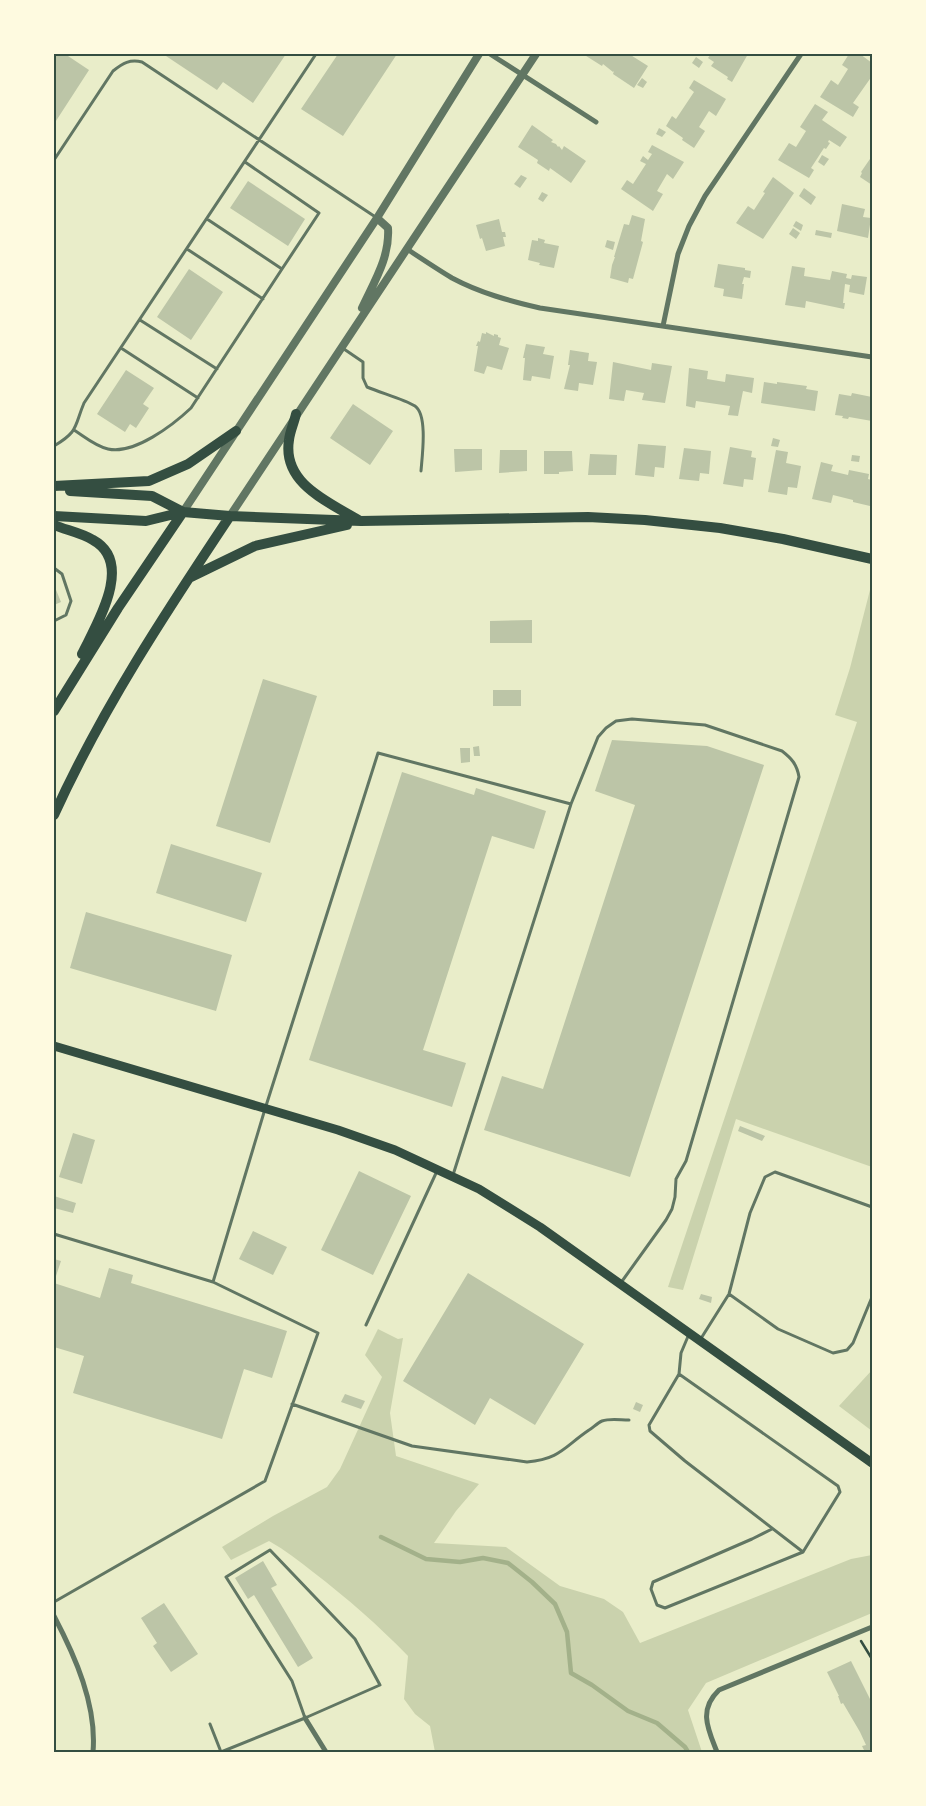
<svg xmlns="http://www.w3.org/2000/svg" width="926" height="1806" font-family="Manrope,sans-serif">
	<rect width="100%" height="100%" fill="#e9edc9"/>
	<path fill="#cad2ad" d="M870,590h2v577l-136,-48 -53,171 -15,-3 189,-565 -22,-7 15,-47z
		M378,1329l20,10 5,-1 -13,75 6,43 83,28 -23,27 -22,32 72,4 54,39 44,13 19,13 17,31 211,-84 21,-4v58l-166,70 -18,27 14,42h-267l-5,-26 -15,-12 -11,-15 4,-43c-29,-30 -61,-58 -95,-84 -14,-11 -28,-22 -44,-31l-38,19 -9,-13 51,-31 54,-29 13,-18 42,-92 -17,-22z
		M872,1370v61l-33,-25z"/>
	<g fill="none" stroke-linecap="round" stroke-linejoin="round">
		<path stroke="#a3b18a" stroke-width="4.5" d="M381,1537l45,22 34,3 23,-4 25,5 24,19 23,22 12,28 4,41 21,12 36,26 29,12 28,24 3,5"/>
	</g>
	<path fill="#bcc5a7" d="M54,54h11l24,16 -35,54z
		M163,54h123l-33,49 -30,-21 -6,8z
		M338,54h59l-54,82 -42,-27z
		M583,54h46l19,12 -14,22 -21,-14 1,-3 -1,1 -10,-8 -1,2z
		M711,54h37l-16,28 -5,-3 1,-2 -17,-11 3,-4 -6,-4z
		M849,54h11l12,9v13l-19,27 6,4 -6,10 -33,-20 11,-17 7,5 10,-16 -6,-4z
		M696,57l7,5 -4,6 -7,-5z
		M642,78l5,4 -4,6 -6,-3z
		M694,80l32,19 -10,17 -7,-5 -10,16 6,4 -11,17 -12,-8 1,-2 -17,-12 6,-10 4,3 18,-27 -5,-4z
		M815,104l13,8 -6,8 25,17 -7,10 -11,-7 -1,2 2,1 -4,6 -2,-1 -13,20 3,2 -5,8 -31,-18 11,-17 7,4 10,-16 -6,-4z
		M532,125l21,15 -2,2 5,2 2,3 1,-1 3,4 2,-4 22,15 -15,22 -21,-15 -1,3 -12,-8 1,-3 -20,-13z
		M659,128l7,4 -4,5 -6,-3z
		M652,145l32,17 -11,17 -6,-5 -10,17 6,3 -10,17 -32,-22 6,-9 6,4 13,-20 -6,-3 3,-5 5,4 4,-6 -4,-2z
		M822,155l7,4 -5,7 -6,-4z
		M872,156v29l-12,-8 2,-4 -1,-1z
		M521,175l6,3 -7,10 -6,-4z
		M773,177l21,16 -31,46 -27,-16 12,-17 6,4 11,-17 -2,-1z
		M248,181l57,38 -17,27 -58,-38z
		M804,188l12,9 -5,8 -12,-9z
		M542,192l6,3 -5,7 -5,-3z
		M842,204l23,5 -2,8 8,1 -3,20 -31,-7z
		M632,215l13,4 -4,22 2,1 -10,37 -4,-1 -1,5 -18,-5 2,-13 3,-8h-1l10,-33 5,1z
		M499,219l3,13h3l1,5h-3l2,9 -19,5 -4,-13 -2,1 -4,-14z
		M796,221l7,4 -2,6 -8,-5z
		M793,228l7,5 -4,6 -7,-5z
		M816,230l16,3 -1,5 -16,-3z
		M538,238l7,2 -1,3 15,3 -5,22 -15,-3 1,-2 -12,-3 4,-20 6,1z
		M607,240l8,2 -2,8 -8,-3z
		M718,264l27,4v2l6,1 -1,7 -6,-1 -2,7h2l-2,15 -19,-3 1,-7 -10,-2z
		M792,266l13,2 -1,8 26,4 2,-9 15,3 -1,4 5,1 1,-4 15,2 -3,18 -15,-3 1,-7 -5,-1 -2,19h2l-1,6 -38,-8 -1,7 -20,-3z
		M189,269l34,23 -32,48 -34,-23z
		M486,332l8,4v-2l4,1v2l3,1 -2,7 10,3 -7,22 -15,-4 -3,8 -10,-3 4,-25h-2l2,-5 2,1 2,-9 4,1z
		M526,344l19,3 -2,7 11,2 -4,23 -18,-3 -1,5 -8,-1 2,-22h-2z
		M570,350l19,3 -1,8 9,1 -4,23 -14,-2 -1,8 -14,-2 6,-24h-2z
		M613,362l38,8 1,-7 20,3 -7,37 -23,-3 2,-7 -18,-3 -2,11 -15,-2z
		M689,368l19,3 -1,8 18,3 1,-8 28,4 -2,15 -9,-2 -5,25 -10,-1 2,-9 -34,-5 -1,7 -9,-2z
		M126,370l28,18 -11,16 6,4 -13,20 -6,-4 -5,8 -28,-18z
		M764,382l13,2v-2l30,4 -1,3 12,2 -3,20 -54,-8z
		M852,393l20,4v24l-23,-4 -1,2 -6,-1 1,-2 -8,-1 4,-21 12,2z
		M353,404l40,27 -23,34 -40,-27z
		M773,438l7,2 -2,7 -7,-1z
		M638,444l28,2 -2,22 -9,-1 -1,10 -19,-2z
		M730,447l22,4 -1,6 5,1 -3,22 -9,-1 -1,8 -20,-3z
		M684,448l27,3 -2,23 -9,-1 -1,8 -20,-2z
		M454,449h28v21l-27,2z
		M500,450h27v21l-28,2z
		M776,450l12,2 -2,11 15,3 -4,22 -9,-1 -1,8 -19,-3z
		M544,451h28l1,20 -14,1v2h-15z
		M590,454l27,1 -1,20h-28z
		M852,455l8,1 -1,6 -8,-1z
		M821,462l12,3 -2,6 17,4 1,-5 20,4 -1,5 4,1 -2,26 -17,-4v-2l-20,-5 -2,8 -19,-4z
		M54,585l7,17 -7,3z
		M532,620v23h-42v-22z
		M263,679l54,17 -47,147 -54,-17z
		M493,690h28v16h-28z
		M612,740l95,6 57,19 -134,412 -146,-47 18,-54 41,13 92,-284 -40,-14z
		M479,746l1,10h-6l-1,-9z
		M460,748h10v14l-9,1z
		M402,772l72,23 2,-7 70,23 -12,38 -42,-13 -69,214 43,13 -14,44 -143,-47z
		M171,844l91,29 -16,49 -90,-29z
		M86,912l146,43 -16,56 -146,-43z
		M740,1126l25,10 -3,5 -24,-10z
		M73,1133l22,7 -13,44 -23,-7z
		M359,1171l52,25 -38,79 -52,-25z
		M54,1196l22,7 -3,10 -19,-5z
		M253,1231l34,16 -14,28 -34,-16z
		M54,1259l7,2 -7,21z
		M109,1268l24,7 -2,8 156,48 -15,47 -28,-9 -22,70 -149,-46 11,-37 -30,-9v-64l46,15z
		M468,1273l116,71 -49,81 -45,-27 -15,27 -72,-44z
		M701,1294l11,3 -1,6 -12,-4z
		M345,1394l20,7 -4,8 -20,-7z
		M636,1402l7,3 -3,7 -7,-3z
		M263,1561l14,24 -6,3 42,70 -15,9 -44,-72 -6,4 -13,-21z
		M164,1603l34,51 -27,18 -18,-26 4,-3 -16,-25z
		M851,1661l21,42v49h-7l-3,-6 4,-1 -6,-13 -17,-29 -2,1 -3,-8h1l-12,-24z"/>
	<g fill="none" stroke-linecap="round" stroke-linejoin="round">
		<path stroke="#344e41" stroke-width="2.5" d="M861,1641l11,18"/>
		<path stroke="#617663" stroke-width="3" d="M54,160l59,-89c10,-8 17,-12 29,-9l235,156
			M245,162l74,51 -37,56
			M187,249l76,50
			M140,320l77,49
			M341,347l22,15v16l4,9c14,6 37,12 48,19 13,9 7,51 6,65
			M121,348l77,50
			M74,430c11,7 21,16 34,19 26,6 65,-24 83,-41l91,-139 -75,-50
			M54,446c25,-15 20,-19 30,-43l232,-349
			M54,568l8,6 9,27 -5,14 -12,6
			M453,1175l118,-371 27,-67 8,-9 10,-7 16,-2 73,6 77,26c9,7 15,13 17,26l-113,384 -10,18 -1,18 -3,12 -6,11 -46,64
			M54,1234l159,48 52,-173 113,-356 193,51
			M729,1294l49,35 55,24 14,-3 6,-7 19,-46
			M366,1325l71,-154
			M700,1340l29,-46 21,-81 15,-36 10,-5 97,35
			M679,1374l159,112 2,6 -37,60 -118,-91 -35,-30 -1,-6 30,-51 2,-21 8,-19
			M292,1404l120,42 115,16c33,-3 37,-15 62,-32 4,-2 8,-7 13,-9 8,-3 18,-1 27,-1
			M772,1529l-20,10 -99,43 -2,7 6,16 8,3 138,-56
			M54,1602l211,-121 53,-148 -105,-51
			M210,1724l11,28
			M221,1752l84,-34 75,-33 -25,-46 -85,-89 -44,27 66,104 13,37"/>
		<path stroke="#617663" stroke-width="5" d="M490,54l106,68
			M407,249c15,10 30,20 45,29 28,15 58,23 88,30l332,49
			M663,326l15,-72 11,-28 16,-30 96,-142
			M54,1616c21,40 43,89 39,136
			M305,1718l21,34
			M717,1752c-9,-23 -19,-42 2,-62l153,-63"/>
		<path stroke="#617663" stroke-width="8" d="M362,308c12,-26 28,-51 26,-80l-11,-10
			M183,512l194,-294 102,-164
			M230,516l306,-462"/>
		<path stroke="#344e41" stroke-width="9" d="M54,1046l284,84 57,20 84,39 61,38 332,236"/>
		<path stroke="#344e41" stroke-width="10" d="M296,414c-2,9 -6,17 -7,26 -7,44 40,62 71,81
			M54,486l95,-5 39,-17 48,-33
			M70,491l82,5 31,16
			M54,516l92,5 37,-9 47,4 131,5 227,-4 57,3 75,8 63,11 89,20
			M54,525c12,5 28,8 39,15 42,23 3,85 -11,114
			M189,578l66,-32 92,-21
			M54,711l64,-103 65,-96
			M54,815c48,-106 112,-203 176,-299"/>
	</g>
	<rect width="926" height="1806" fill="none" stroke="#fefae0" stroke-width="110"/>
	<rect x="55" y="55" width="816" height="1696" fill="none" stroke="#344e41" stroke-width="2"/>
</svg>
